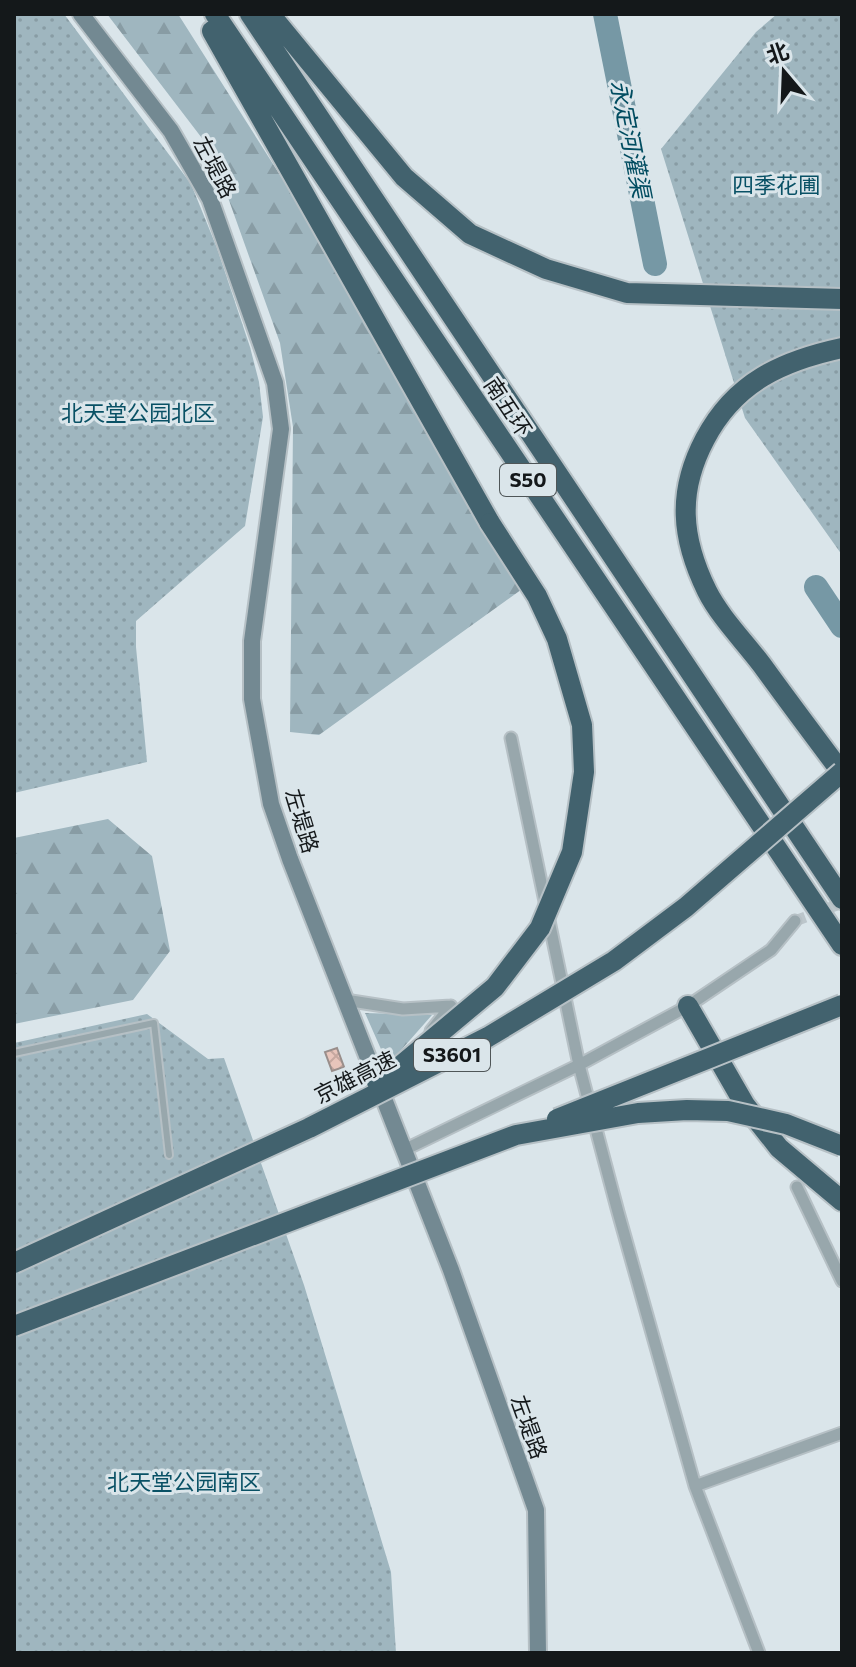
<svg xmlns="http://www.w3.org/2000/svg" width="856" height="1667" font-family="Commissioner,'Noto Sans SC',sans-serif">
	<defs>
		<pattern id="forest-firs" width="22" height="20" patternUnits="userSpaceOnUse" patternTransform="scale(2)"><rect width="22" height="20" fill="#9fb6bf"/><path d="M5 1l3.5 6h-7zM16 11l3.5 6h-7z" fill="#889ca4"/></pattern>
		<pattern id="park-dots" width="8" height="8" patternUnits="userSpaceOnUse" patternTransform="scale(2)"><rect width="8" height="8" fill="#9fb6bf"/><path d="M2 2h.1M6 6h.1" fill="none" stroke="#889ca4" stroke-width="1.8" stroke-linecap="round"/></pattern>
		<pattern id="building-cross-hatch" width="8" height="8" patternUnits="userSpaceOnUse" patternTransform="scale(2)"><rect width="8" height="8" fill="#e8c5bb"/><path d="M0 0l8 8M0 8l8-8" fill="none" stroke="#c6a8a0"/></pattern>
	</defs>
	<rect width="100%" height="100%" fill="#dae5ea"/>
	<path fill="url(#forest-firs)" d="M107,14h71l358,565 -217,156 -29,-3 3,-305 -13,-84 -69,-193z
		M108,819l44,37 18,95 -37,49 -119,24v-186z
		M365,1013l67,2 -44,50z"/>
	<path fill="url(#park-dots)" d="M14,14h50l127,170 26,64 33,99 9,35 4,35 -18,109 -109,95v26l11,115 -133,31z
		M777,14h65v541l-97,-137 -84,-269 95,-117z
		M147,1014l61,45 16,-1 80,227 87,287 5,81h-382v-610z"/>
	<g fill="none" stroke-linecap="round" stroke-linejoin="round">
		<path stroke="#7698a5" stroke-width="24" d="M605,14l50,250
			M816,587l26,39"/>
	</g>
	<path fill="url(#building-cross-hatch)" stroke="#998e8b" stroke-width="2" d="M337,1048l7,19 -12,4 -7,-19z"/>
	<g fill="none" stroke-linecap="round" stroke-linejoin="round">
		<path stroke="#bcc6cb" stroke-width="11" stroke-dasharray="11 5.5" stroke-linecap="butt" d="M795,921l47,-18"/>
		<defs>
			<path id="lane" d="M14,1053l140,-30 15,132"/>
			<path id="street" d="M511,738l68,327 39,147 77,274 64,167
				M345,1000l58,9 48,-3
				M431,1031l20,-25
				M404,1150l175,-85 109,-59 83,-56 24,-29
				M797,1187l45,94
				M695,1486l147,-53"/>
			<path id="secondary" d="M81,14l90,117 39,68 65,184 6,46 -29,212v58l19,105 19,55 161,411 85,240 2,143"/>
			<path id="highway" d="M215,14l627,931
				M250,14l592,885
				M270,14l134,163 66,57 76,35 81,24 215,6
				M212,31l278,492
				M842,348c-60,13 -107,34 -137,91 -28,53 -24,99 2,152 13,26 37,50 55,74 26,36 53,72 80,108
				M688,1006l57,99 34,43 63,53"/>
		</defs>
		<use href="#lane" stroke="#b6c0c5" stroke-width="10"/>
		<use href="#street" stroke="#b6c0c5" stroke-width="15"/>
		<use href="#secondary" stroke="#b6c0c5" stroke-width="20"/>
		<use href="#highway" stroke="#b6c0c5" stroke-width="24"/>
		<use href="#lane" stroke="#98a7ac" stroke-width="6"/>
		<use href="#street" stroke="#98a7ac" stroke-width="11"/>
		<use href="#secondary" stroke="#738992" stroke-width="16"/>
		<use href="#highway" stroke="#42626e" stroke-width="20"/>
		<defs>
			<path id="highway-bridge" d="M377,1082l21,-14 97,-81 45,-59 32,-76 12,-80 -2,-47 -25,-86 -20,-43 -47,-73
				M557,1119l285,-114
				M14,1263l295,-135 179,-91 126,-76 72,-54 156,-135
				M14,1326l502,-191 122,-22 49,-3 41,1 58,13 56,22"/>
		</defs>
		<use href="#highway-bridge" stroke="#b6c0c5" stroke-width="24" stroke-linecap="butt"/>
		<use href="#highway-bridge" stroke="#42626e" stroke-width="20"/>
	</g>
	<g text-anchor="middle" stroke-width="6" stroke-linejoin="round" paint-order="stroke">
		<g fill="#dae5ea" stroke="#4f5658" stroke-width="2">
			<rect x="500" y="464" width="56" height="32" rx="6"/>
			<rect x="414" y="1039" width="76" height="32" rx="6"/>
		</g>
		<g font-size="20" font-weight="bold" fill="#14181a">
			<text x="528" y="487">S50</text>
			<text x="452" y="1062">S3601</text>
		</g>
		<g font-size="22" fill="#14181a" stroke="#dae5ea">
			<text transform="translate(215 167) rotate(62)" y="8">左堤路</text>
			<text transform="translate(508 407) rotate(56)" y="8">南五环</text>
			<text transform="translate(302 821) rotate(73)" y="8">左堤路</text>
			<text transform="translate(355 1077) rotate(-27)" y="8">京雄高速</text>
			<text transform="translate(529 1427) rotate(70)" y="8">左堤路</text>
		</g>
		<g font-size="22" fill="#095165" stroke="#dae5ea">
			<text x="776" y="193">四季花圃</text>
			<text x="138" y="421">北天堂公园北区</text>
			<text x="184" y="1490">北天堂公园南区</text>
		</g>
		<g font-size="24" font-style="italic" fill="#014c60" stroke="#dae5ea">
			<text transform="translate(630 139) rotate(79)" y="8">永定河灌渠</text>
		</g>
	</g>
	<rect width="856" height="1667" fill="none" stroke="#14181a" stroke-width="32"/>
	<g transform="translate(784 72) rotate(341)" stroke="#dae5ea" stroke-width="6" paint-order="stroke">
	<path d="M0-6L14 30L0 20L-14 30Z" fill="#14181a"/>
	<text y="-12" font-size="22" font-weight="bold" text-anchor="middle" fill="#14181a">北</text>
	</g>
</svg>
